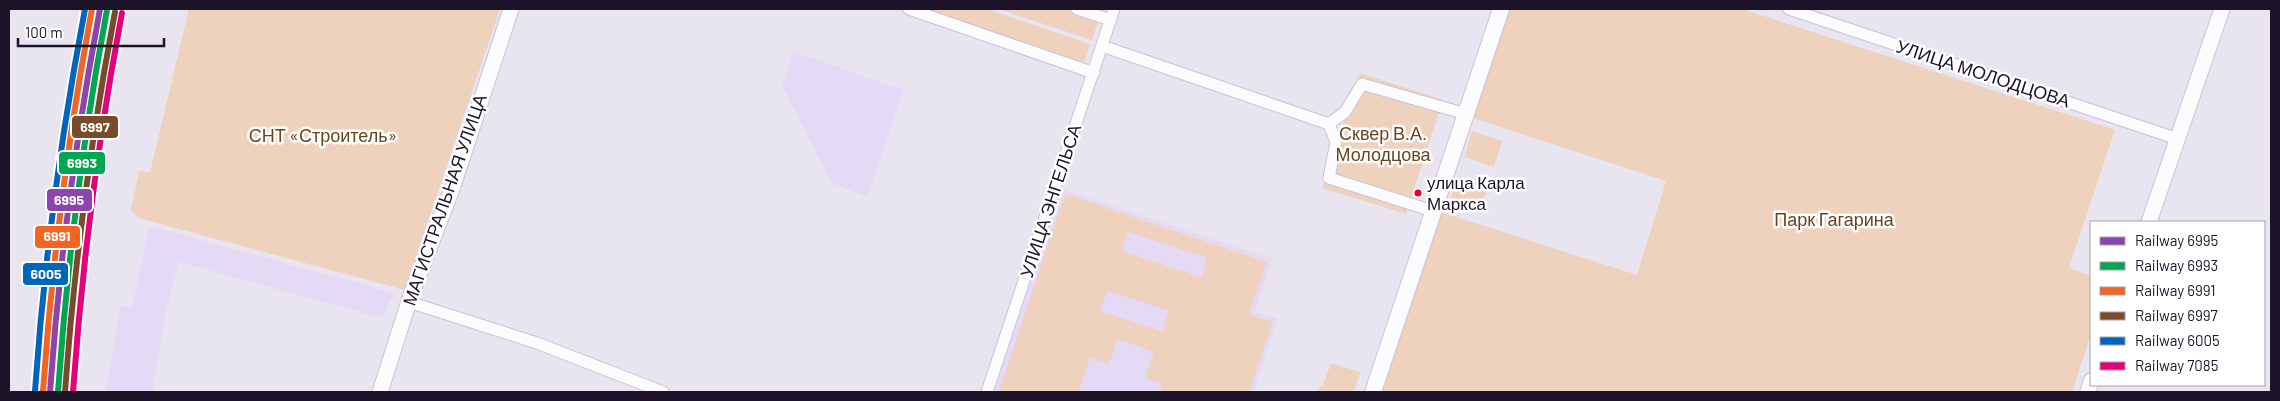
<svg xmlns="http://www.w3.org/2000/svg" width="2280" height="401" font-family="Barlow,sans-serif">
	<rect width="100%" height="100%" fill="#e8e4f0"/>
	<path fill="#e5daf6" d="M794,52l110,38 -36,105 -4,1 -32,-13 -50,-97z
		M1061,189l211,70 -17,53 23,7 -24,73h-260z
		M149,226l234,64 11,3 -12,25 -203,-56 -13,49 -14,81h-46l14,-86 12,2z"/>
	<path fill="#efd2be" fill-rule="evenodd" d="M189,9h311l-95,281 -267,-72 -7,-8 8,-39 11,1z
		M924,9h63l103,35 -6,19z
		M999,9h70l30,10 -7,21z
		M1510,9h232l373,121 -46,138 22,8v58l-19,58h-690l59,-180 196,63 29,-94 -193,-63z
		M1360,73l83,27 -37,114 -84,-26z
		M1472,131l30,10 -8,26 -30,-10z
		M1458,176l30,10 -9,26 -30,-10z
		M1065,194l202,68 -18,52 24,8 -24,70h-90l3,-8 -17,-6 9,-26 -36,-13 -9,25 -19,-6 -11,34h-80zM1128,232l79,26 -6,19 -79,-26zM1107,291l62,20 -7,20 -62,-20z
		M1331,363l29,9 -6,20h-37l3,-5 3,-1z"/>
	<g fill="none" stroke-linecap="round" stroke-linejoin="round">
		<defs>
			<path id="minor" d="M909,9l185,64
				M1077,9l34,11
				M1789,9l389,130
				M1102,46l227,78
				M1433,211l-104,-33 7,-36 -7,-18 16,-12 17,-28 104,30
				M409,302l128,41 126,49
				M987,392l127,-383"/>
			<path id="tertiary" d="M2149,222l73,-213
				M380,392l31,-97 41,-106 59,-180
				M2088,392l3,-11"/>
			<path id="secondary" d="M1373,392l128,-383"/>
		</defs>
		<use href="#minor" stroke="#c9c2d3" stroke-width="13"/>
		<use href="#tertiary" stroke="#c9c2d3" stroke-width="17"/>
		<use href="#secondary" stroke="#c9c2d3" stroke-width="18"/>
		<use href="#minor" stroke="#fcfbfd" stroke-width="11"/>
		<use href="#tertiary" stroke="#fcfbfd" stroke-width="15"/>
		<use href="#secondary" stroke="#fcfbfd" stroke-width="16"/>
		<defs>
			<path id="rail-1" d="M50,392c9,-129 26,-256 50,-383"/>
			<path id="rail-2" d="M58,392c9,-128 25,-255 49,-382"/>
			<path id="rail-3" d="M43,391c9,-128 25,-255 49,-382"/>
			<path id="rail-4" d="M65,392c9,-128 26,-254 50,-380"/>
			<path id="rail-5" d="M35,391c9,-129 26,-256 50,-382"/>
			<path id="rail-6" d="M73,392c9,-127 25,-253 49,-379"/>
		</defs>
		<use href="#rail-1" stroke="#fff" stroke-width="10"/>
		<use href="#rail-2" stroke="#fff" stroke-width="10"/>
		<use href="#rail-3" stroke="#fff" stroke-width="10"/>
		<use href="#rail-4" stroke="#fff" stroke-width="10"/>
		<use href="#rail-5" stroke="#fff" stroke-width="10"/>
		<use href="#rail-6" stroke="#fff" stroke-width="10"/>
		<use href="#rail-1" stroke="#8e44ad" stroke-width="6"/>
		<use href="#rail-2" stroke="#00a651" stroke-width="6"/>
		<use href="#rail-3" stroke="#f26522" stroke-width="6"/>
		<use href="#rail-4" stroke="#7a4b2a" stroke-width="6"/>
		<use href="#rail-5" stroke="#0065bd" stroke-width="6"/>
		<use href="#rail-6" stroke="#e5007d" stroke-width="6"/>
	</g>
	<circle fill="#e4002b" stroke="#fff" stroke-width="2" cx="1418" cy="193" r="4.5"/>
	<g text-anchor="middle" stroke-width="5" stroke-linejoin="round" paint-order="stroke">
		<g font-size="17" fill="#1c1329" stroke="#fff" text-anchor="start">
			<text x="1427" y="189">улица Карла<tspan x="1427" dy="21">Маркса</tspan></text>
		</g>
		<g font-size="18" fill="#1c1329" stroke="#fff">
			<text transform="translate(1983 74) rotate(18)" y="6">УЛИЦА МОЛОДЦОВА</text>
			<text transform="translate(445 200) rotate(-71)" y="6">МАГИСТРАЛЬНАЯ УЛИЦА</text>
			<text transform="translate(1051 201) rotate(-72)" y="6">УЛИЦА ЭНГЕЛЬСА</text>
		</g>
		<g font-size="18" fill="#6b441e" stroke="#fff">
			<text x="1383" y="140">Сквер В.А.<tspan x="1383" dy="21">Молодцова</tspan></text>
			<text x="323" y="142">СНТ «Строитель»</text>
			<text x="1834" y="226">Парк Гагарина</text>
		</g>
	</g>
	<g stroke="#fff" stroke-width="2">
		<rect x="71" y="115" width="48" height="24" rx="5" fill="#7a4b2a"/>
		<rect x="58" y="151" width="48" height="24" rx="5" fill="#00a651"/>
		<rect x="46" y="188" width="47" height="24" rx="5" fill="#8e44ad"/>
		<rect x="34" y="225" width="47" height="24" rx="5" fill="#f26522"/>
		<rect x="22" y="262" width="47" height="24" rx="5" fill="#0065bd"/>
	</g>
	<g font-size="14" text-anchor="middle" font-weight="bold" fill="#fff">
		<text x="95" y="132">6997</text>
		<text x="82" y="168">6993</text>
		<text x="69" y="205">6995</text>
		<text x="57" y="241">6991</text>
		<text x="46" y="279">6005</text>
	</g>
	<rect width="2280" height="401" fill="none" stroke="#1c1329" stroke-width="20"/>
	<rect x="2090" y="221" width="175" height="165" fill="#ffffff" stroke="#a4a1a9"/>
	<rect x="2100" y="237" width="25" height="8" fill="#8e44ad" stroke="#a4a1a9"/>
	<text x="2135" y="246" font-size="15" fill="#1c1329">Railway 6995</text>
	<rect x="2100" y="262" width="25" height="8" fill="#00a651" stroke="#a4a1a9"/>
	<text x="2135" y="271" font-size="15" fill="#1c1329">Railway 6993</text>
	<rect x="2100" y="287" width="25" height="8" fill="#f26522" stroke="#a4a1a9"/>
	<text x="2135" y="296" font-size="15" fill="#1c1329">Railway 6991</text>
	<rect x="2100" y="312" width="25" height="8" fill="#7a4b2a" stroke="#a4a1a9"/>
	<text x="2135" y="321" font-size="15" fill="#1c1329">Railway 6997</text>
	<rect x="2100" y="337" width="25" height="8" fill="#0065bd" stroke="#a4a1a9"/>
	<text x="2135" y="346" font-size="15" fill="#1c1329">Railway 6005</text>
	<rect x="2100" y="362" width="25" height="8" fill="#e5007d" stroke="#a4a1a9"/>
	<text x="2135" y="371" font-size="15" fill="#1c1329">Railway 7085</text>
	<path d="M18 38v8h146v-8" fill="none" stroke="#1c1329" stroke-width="2.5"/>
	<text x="25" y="38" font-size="15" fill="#1c1329" stroke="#ffffff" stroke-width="4" paint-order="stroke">100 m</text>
</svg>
